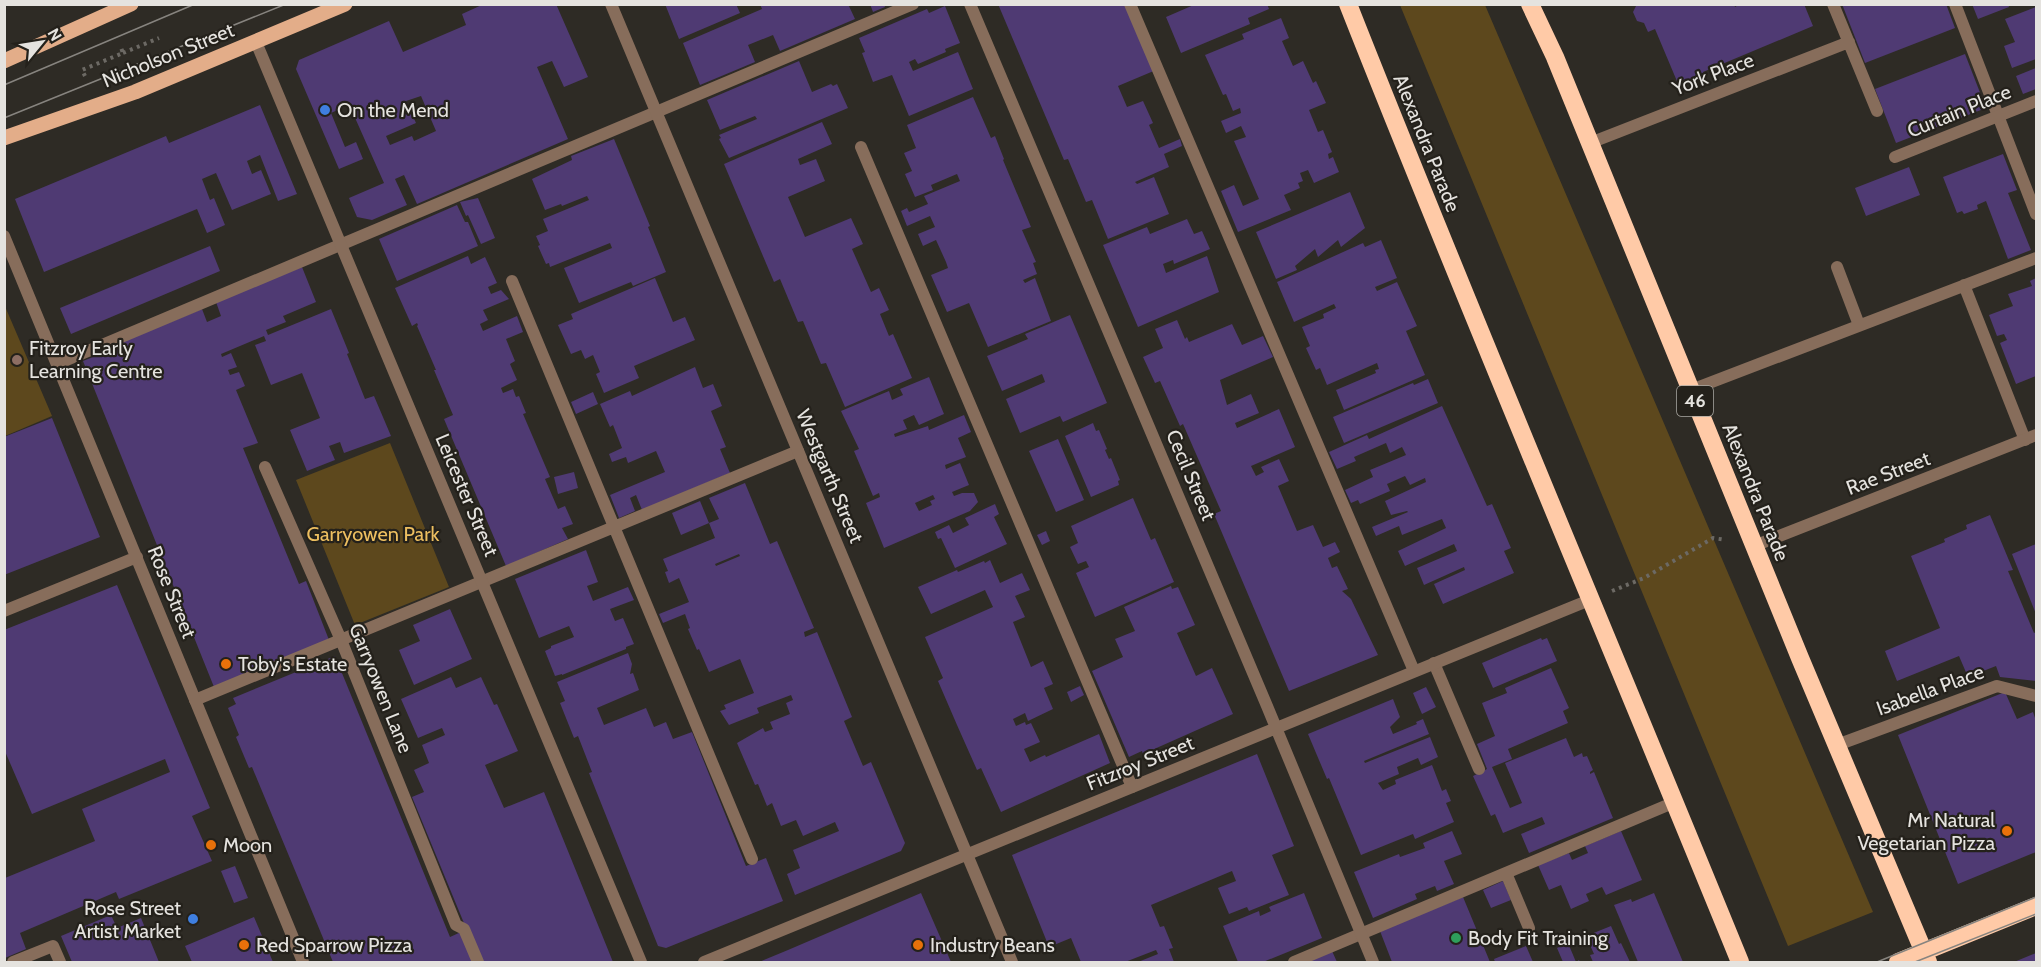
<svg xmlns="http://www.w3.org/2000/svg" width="2041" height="967" font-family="Cabin,sans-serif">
	<rect width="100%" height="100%" fill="#2e2b25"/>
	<path fill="#5d481d" d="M1400,5h85l388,907 -85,34z
		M4,304l48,112 -47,20h-1z
		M390,443l59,144 -94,38 -59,-145z"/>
	<path fill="#4f3a73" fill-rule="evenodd" d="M484,4h72l32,73 -24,10 -12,-26 -15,6 31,72 -151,65 -13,-29 -9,4 12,26 -35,15 -15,-3 -8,-19 35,-15 -36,-81 -5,2 1,3 -13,6 14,34 11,-5 7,17 -24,10 -43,-100 3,-9 90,-39 14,31 63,-27 -4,-11zM421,96l15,35 -22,10 -2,-5 -22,9 -4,-9 30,-13 -10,-22z
		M665,4h71l4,9 -61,26z
		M760,4h88l7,15 -75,32 -7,-16 -25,10 7,17 -55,23 -17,-42 79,-34z
		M870,4h14l1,3 -12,5z
		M998,4h130l28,66 -38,16 9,21 16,-6 10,22 -4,2 10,23 21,-9 2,7 -18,8 5,13 -34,15 2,2 17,-7 15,37 -61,25 -16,-39 -6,2 -18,-43 -4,1z
		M1196,4h71l2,5 -21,9 2,6 -69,29 -15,-36z
		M1637,4h97l1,3 5,-3h64l9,22 -110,46 1,4 -25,10 -24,-57 -7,3 -4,-9 -7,-2 -4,-9z
		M1842,4h104l9,24 -90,35z
		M1972,4h36l1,3 -31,12z
		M945,6l15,37 -15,6 1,3 -28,12 -3,-5 -6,3 4,9 45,-19 15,37 -64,27 -17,-41 -19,7 -11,-29 3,-1 -6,-14 68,-29 2,4z
		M2036,7v52l-24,9 -8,-22 11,-4 -10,-23z
		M1281,18l8,20 -7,3 11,25 10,-5 10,22 3,-2 10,22 -17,7 9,22 5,-2 9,22 -4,2 1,5 4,-2 6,15 -25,11 -6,-13 -8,3 3,8 -5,2 2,5 -16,7 7,15 -53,22 -17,-41 13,-6 9,21 16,-7 -25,-58 12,-4 -5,-11 -15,7 -5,-12 20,-8 -1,-5 -7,3 -7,-17 -3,1 -18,-40 39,-16 -2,-5z
		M1965,54l21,54 -90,35 -21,-54z
		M799,61l13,31 19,-8 2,2 4,-2 11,24 -119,50 -10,-19 2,-1 -2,-3 38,-16 -2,-3 -35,14 -13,-30z
		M2036,68v21l-13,5 -7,-18z
		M973,97l18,41 4,-2 9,23 -1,1 28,67 -9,3 14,32 -3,1 4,11 -14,6 2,3 10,-5 16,43 -63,26 -19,-44 -22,9 -16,-37 17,-7 -2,-6 -10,-22 -13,6 -5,-12 17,-7 -5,-11 -23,10 -6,-15 6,-3 2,4 19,-8 -4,-8 36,-15 -3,-7 -26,11 2,5 -18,7 -10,-23 7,-3 -8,-18 12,-5 -9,-23z
		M260,105l37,89 -19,7 -18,-46 -13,6 5,13 9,-4 10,24 -39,16 -16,-37 -14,6 8,21 4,-2 11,27 -18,8 -10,-24 -153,63 -29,-73 151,-63 3,7z
		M822,122l10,22 -34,15 2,6 16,-6 9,22 -37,16 17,40 46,-19 12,26 -11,5 19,43 8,-4 10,22 -9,4 9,22 4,-2 19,44 -67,29 -19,-44 -5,1 -18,-43 -5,1 -18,-43 -6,3 -50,-118z
		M614,139l36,87 -2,1 18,45 -33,14 -2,-4 -52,21 -15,-35 48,-20 -2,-5 -60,24 -1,-4 -3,1 -8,-18 2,-1 -4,-9 12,-5 -5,-12 46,-19 -2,-4 -25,10 -1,-2 -16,6 -13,-31 40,-19 -1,-4z
		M2003,154l14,36 -9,3 23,57 -23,9 -22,-58 -9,4 1,4 -14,5 -2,-3 -5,2 -14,-36z
		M1909,167l11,28 -54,21 -11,-28z
		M1350,192l15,36 -24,19 -3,-7 -20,17 -3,-8 -20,17 2,4 -21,9 -20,-47z
		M478,198l17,40 -14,6 -13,-29 -2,1 -6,-14z
		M457,205l8,17h3l10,24 -81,35 -18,-42z
		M1187,219l7,15 8,-3 8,18 -36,15 -1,-4 -10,4 3,9 41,-17 12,36 -81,35 -35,-82 44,-18 3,7z
		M1381,240l16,38 -22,9 2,4 20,-9 20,44 -11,5 19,44 -81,35 -8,-20 40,-17 -1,-3 4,-1 -2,-6 -50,22 -7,-17 -4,2 -10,-22 4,-2 -8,-19 22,-9 -1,-4 13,-6 -2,-4 -40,18 -17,-40 86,-39 2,4z
		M210,246l10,25 -149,63 -11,-26z
		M468,256l3,8 14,-7 12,26 -9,4 3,7 10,-4 8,9 -26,11 5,10 -8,4 3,7 34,-15 6,16 -17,7 9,22 -5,3 7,16 -16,8 2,5 10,-4 3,8 3,-1 7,17 -3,1 27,63 -5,2 13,30 7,-3 8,18 -11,4 6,11 -62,27 -62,-147 9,-4 -19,-45h2l-19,-44 1,-1 -1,-2 -5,3 -17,-38z
		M302,267l14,35 -33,14 3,6 -20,8 2,5 63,-26 18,44 -2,1 18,45 9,-3 17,40 -47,17 -4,-11 -11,4 6,14 -28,11 -17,-41 30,-12 -18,-45 -31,12 -16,-40 11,-4 -2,-5 -43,18 1,3 9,-4 6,14 -9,3 2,5 9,-3 6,14 -9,4 22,53 -15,5 56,136 7,-3 23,59 -115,47 -131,-326 18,-7 -1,-3 102,-42 5,13 14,-6 -5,-14z
		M655,278l18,44 12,-5 10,23 -61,26 5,12 -35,15 -8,-19 4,-2 -7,-17 -8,4 -4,-9 -10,4 -13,-29 15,-6 -2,-5z
		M2036,278v98l-20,8 -16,-41 7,-3 -3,-6 -7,2 -8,-21 24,-9 -5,-12 24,-8 -2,-5z
		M1070,315l37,88 -44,19 -3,-6 -40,17 -14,-34 39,-17 -1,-3 -2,-5 -40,17 -15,-35 41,-17 -3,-5z
		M1177,320l8,19 2,-2 2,5 43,-18 10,21 21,-9 10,21 -53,23 7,25 24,-11 8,19 -24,10 2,5 42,-19 16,38 -44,19 5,10 8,-4 -3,-5 18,-8 10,22 -11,5 19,45 16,-6 10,22 12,-5 5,10 -12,6 4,10 5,-2 11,23 -6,2 9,8 27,56 -89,36 -75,-177 7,-3 -28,-64 -10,-23 -3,2 -20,-45 -5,2 -12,-26 20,-9 -8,-19z
		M695,367l8,21 10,-4 9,22 -11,5 15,36 -6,2 10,24 -88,37 -6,-15 -6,3 5,13 -16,7 -9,-23 55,-23 -9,-21 -28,12 -2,-6 -14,5 -3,-8 13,-6 -9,-23 -3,2 -10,-23 30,-13 2,5z
		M929,377l15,37 -25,11 -5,-10 -11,5 4,9 -13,5 1,3 33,-11 1,4 35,-15 7,17 -13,6 8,19 -21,8 1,4 14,-6 9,22 -17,7 2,4 8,-3h12l4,9 -8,9 -86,37 -18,-45 14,-6 -1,-4 -6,3 -19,-45 5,-2 -18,-38 48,-20 3,9 11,-5 -3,-6zM933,495l2,4 -5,2 2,4 -13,6 -4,-8z
		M1428,379l10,24 -94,40 -11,-26 80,-34 1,2z
		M593,392l5,12 -22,10 -5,-12z
		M1442,406l45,100 5,-2 19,44 -7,3 10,22 -71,31 -9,-20 31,-14 -1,-3 -40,18 -7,-17 40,-17 -3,-7 -49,22 -7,-15 48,-23 -4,-9 -40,16 -3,-9 -23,10 -4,-9 36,-15 -1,-1 -16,4 -6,-14 41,-19 -1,-4 -15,7 -5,-9 -18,8 3,7 -30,13 -2,-4 -7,3 -6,-13 28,-13 -3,-7 36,-15 -4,-8 -12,6 -4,-10 -32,14 2,4 -19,8 -8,-17 38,-17 2,4z
		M52,418l48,119 -96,38v-138z
		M1093,423l3,8 3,-1 8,19 -2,1 4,9 2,-1 9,22 -2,1 1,4 -28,12 -26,-61z
		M1058,439l26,61 -28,12 -27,-61z
		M574,472l4,16 -20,6 -4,-17z
		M745,483l25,61 7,-3 37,87 -10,4 1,5 12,-5 35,85 -8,4 19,45 8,-4 34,81 -4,8 -106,44 -8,-21 13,-6 -7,-18 46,-19 -4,-9 -32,14 -7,-16 -15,6 -9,-23 -5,3 -9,-22 -3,1 -18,-42 26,-15 2,4 8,-3 -3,-7 20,-8 -4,-11 7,-3 -2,-5 -34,13 2,5 -30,12 -9,-14 6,-2 -2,-4 30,-12 -14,-34 -31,13 -10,-23 -2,1 -9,-21 2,-1 -5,-14 -22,9 -4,-9 30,-12 -10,-24 -10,5 -4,-11 3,-1 -5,-12 52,-21 -6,-15 -28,12 -9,-22 28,-12 9,22 10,-4 -10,-21zM739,554l1,2 -24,10 -1,-2z
		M1133,498l18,42 4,-2 19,44 -79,35 -19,-44 13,-6 -3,-6 -8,3 -8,-17 8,-4 -7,-17z
		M995,504l4,10 -5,3 13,27 -52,24 -14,-30 -3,1 -3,-7 14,-7 4,8 16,-8 -4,-7z
		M1990,515l23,55 -5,1 26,62 2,-1v49l-36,-4 -4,-11 -28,11 -9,-21 -62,25 -12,-30 55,-23 -29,-72 34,-14 -1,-3 23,-10 -1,-4z
		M1046,531l4,10 -8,4 -5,-10z
		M2036,544v70l-24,-60z
		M586,550l12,32 -11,4 6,15 35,-14 6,13 -24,9 5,12 8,-3 11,26 -8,3v2l-64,26v-1l-7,2 -10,-25 6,-3v-2l23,-9 -5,-11 -30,12 -24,-59z
		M990,560l10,23 22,-10 8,17 -15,6 10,21 -12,5 18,45 12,-6 10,23 -9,4 9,21 -25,12 -3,-8 -12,6 3,7 9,-4 1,3 5,-2 9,19 -16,7 6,13 15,-7 1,2 53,-23 11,29 -109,49 -20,-44 -4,2 -20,-45 -19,-44 5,-3 -18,-41 68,-30 -8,-17 -54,24 -13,-27 39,-17 1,2 26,-11 1,2z
		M117,585l93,223 -18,8 20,45 -93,38 -3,-7 -96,41 6,16 -21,9v-80l90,-37 -13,-32 88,-37 -5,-13 -133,55 -28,-65v-119z
		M1171,586l1,3 6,-2 17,38 -18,8 19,43 16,-8 21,46 -90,40 -1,-3 -13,6 -37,-86 31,-14 -8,-18 20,-8 -11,-24z
		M450,609l22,50 -58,26 -15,-35 21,-9 -7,-16z
		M1541,638l1,2 5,-2 10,23 -64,27 -11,-25z
		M628,653l4,11 -2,10 3,-1 6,17 -42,18 7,17 42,-17 8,19 12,-5 7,17 19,-7 54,134 20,-8 17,43 -117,47 -8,-2 -69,-173 3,-1 -14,-36 -4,2 -14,-35 5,-2 -8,-19z
		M335,656l115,281 11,-5 12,30h-140l-81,-195 -3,1 -13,-31 3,-2 -11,-27 8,-4 -3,-6z
		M1551,668l18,40 -6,3 5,12 -60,26 4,10 -20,8 18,41 12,-5 -17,-40 61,-25 8,19 8,-4 1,4 4,-1 6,14 -3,2v2l4,-2 19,46 -84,35 -8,-19 24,-10 -3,-7 -39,16 -8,-19 -4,2 -18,-40 14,-7 -10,-25 18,-8 -13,-33 25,-10 -2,-5z
		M451,677l5,11 25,-11 13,28 3,-1 21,47 -33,14 19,43 40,-16 69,170h-133l-68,-165 12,-5 -10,-22 15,-7 -7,-18 23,-10 -3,-7 -24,10 -17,-39z
		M1080,686l4,9 -13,7 -4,-10z
		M1426,687l10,20 -14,7 -9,-21z
		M2005,692l12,27 16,-7 3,9v131l-78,32 -60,-149z
		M1393,699l7,18 -10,10 3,7 24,-10 -1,-2 7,-3 6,15 -65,27 1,2 65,-26 8,20 -17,8 -3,-7 -21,9 2,7 -21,9 5,7 13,-6 -1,-4 37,-15 10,26 4,-2 5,12 -5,2 8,19 -39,17 -2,-5 -52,21 -32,-77 -2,1 -19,-45z
		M1257,754l37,92 -22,9 17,40 -40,16 -2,-4 -18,7 -11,-26 18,-7 -4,-10 -81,34 9,22 4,-1 9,22 -4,1 5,13h-36l20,-8 -2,-4 -31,12h-44l-10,-24 -22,9 -37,-92z
		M1452,831l10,23 -18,7 10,23 -17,7 -2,-5 -20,8 2,5 -44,19 -19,-46 45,-18 1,3 25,-9 -2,-5z
		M1621,831l21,49 -36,15 -4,-8 -16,7 3,7 -18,8 -10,-24 -12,5 -11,-25 31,-12 3,7 16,-7 -3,-7z
		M235,866l13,32 -14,5 -13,-32z
		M1503,881l8,19 -20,8 -8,-18z
		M921,893l30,69h-192l29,-12z
		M1304,893l18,45 -59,24h-25l-15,-36 36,-15 1,5 11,-5 -2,-4z
		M1654,893l29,69h-45l-24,-57 17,-6 1,3z
		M1463,897l27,65h-98l-12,-31z
		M111,915l6,13 24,-10 18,44h-87l-11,-26z
		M254,917l19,45h-81l-7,-16z
		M1611,926l8,18 2,-1 9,19h-37l-3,-7 4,-1 -8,-18z
		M1568,943l8,19 3,-2 1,2h-17l-6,-14z
		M1526,946l7,16h-38l-1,-3z
		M1332,951l5,11h-32z
		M2036,953v9h-22z"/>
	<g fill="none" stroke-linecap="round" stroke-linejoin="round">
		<path stroke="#6c6964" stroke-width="4" stroke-dasharray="3 4.5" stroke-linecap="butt" d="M123,53l36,-15
			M85,76l-3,-6 41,-17 -3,-8
			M1612,591l32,-13 69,-40 13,2"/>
		<path stroke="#876d5b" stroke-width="12" d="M1130,4l284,667
			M1833,4l44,107
			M1955,4l81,210
			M1590,143l259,-101
			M861,147l271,640
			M1837,267l22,58
			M512,281l240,578
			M1964,285l61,155
			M57,364l856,-360
			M1691,390l345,-132
			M265,467l76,173 115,285 8,4 14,33
			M1434,663l45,106
			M195,700l603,-249
			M1837,745l160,-59 39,10
			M1506,873l23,55
			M13,962l40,-16 7,16
			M1294,962l381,-160"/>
		<path stroke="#876d5b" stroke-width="12" d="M611,4l401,958
			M970,4l297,702 106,256
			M256,42l385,920
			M1895,157l141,-56
			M4,236l299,726
			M1754,546l282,-111
			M4,611l133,-54
			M704,962l888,-363"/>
		<path stroke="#e3ad89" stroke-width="15" d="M4,61l127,-57
			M4,138l131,-46 210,-88"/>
		<path stroke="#ffcaa7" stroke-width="18" d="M1348,4c127,322 262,639 392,958
			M1530,4l25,53 245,601 128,304
			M1898,962l138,-56"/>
		<path stroke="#87847f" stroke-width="1.5" d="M4,85l191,-81
			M4,118l282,-114
			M1877,962l159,-65
			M1915,962l121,-48"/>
	</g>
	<g fill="#3f7fe0" stroke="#24211b" stroke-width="2">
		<circle cx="325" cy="110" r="6"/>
		<circle cx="193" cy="919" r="6"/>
	</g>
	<circle fill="#8d6e63" stroke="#24211b" stroke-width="2" cx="17" cy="360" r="6"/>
	<g fill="#e8710a" stroke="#24211b" stroke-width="2">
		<circle cx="226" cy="664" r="6"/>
		<circle cx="2007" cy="831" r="6"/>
		<circle cx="211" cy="845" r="6"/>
		<circle cx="244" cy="945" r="6"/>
		<circle cx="918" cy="945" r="6"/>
	</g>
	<circle fill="#2e9e5b" stroke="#24211b" stroke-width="2" cx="1456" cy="938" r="6"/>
	<g text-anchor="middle" stroke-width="4.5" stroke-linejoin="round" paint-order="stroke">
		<rect fill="#24211b" stroke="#aba9a4" stroke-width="1.5" x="1677" y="386" width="36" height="30" rx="4.5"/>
		<g font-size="18" font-weight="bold" fill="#e5e3df">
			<text x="1695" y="407">46</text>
		</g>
		<g font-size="20" fill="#e5e3df" stroke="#24211b">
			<text transform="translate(168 55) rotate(-22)" y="7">Nicholson Street</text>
			<text transform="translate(1713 74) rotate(-21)" y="7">York Place</text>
			<text transform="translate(1959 111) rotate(-22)" y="7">Curtain Place</text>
			<text transform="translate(1427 143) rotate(68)" y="7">Alexandra Parade</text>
			<text transform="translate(1888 473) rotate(-21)" y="7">Rae Street</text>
			<text transform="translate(1191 475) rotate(67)" y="7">Cecil Street</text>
			<text transform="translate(830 476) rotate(67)" y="7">Westgarth Street</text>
			<text transform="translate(1756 492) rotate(68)" y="7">Alexandra Parade</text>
			<text transform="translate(467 495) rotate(67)" y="7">Leicester Street</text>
			<text transform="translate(172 592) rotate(68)" y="7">Rose Street</text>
			<text transform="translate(381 688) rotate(68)" y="7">Garryowen Lane</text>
			<text transform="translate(1930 690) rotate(-20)" y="7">Isabella Place</text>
			<text transform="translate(1140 763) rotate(-22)" y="7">Fitzroy Street</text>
		</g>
		<g font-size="20" fill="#e5e3df" stroke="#24211b" text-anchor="start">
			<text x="337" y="117">On the Mend</text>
			<text x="29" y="355">Fitzroy Early<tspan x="29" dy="23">Learning Centre</tspan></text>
			<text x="238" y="671">Toby's Estate</text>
			<text x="1995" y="827" text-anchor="end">Mr Natural<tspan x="1995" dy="23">Vegetarian Pizza</tspan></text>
			<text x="223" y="852">Moon</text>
			<text x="181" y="915" text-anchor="end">Rose Street<tspan x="181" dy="23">Artist Market</tspan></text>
			<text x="1468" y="945">Body Fit Training</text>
			<text x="256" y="952">Red Sparrow Pizza</text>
			<text x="930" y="952">Industry Beans</text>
		</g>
		<g font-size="20" fill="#edbf60" stroke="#24211b">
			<text x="373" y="541">Garryowen Park</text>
		</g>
	</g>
	<rect width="2041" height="967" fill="none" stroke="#e5e3df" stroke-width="12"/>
	<g transform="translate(42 42) rotate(60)" stroke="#24211b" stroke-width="4.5" paint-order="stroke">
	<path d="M0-4.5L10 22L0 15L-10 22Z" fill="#e5e3df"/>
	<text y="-9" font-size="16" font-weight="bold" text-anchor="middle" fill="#e5e3df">N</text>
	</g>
</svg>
